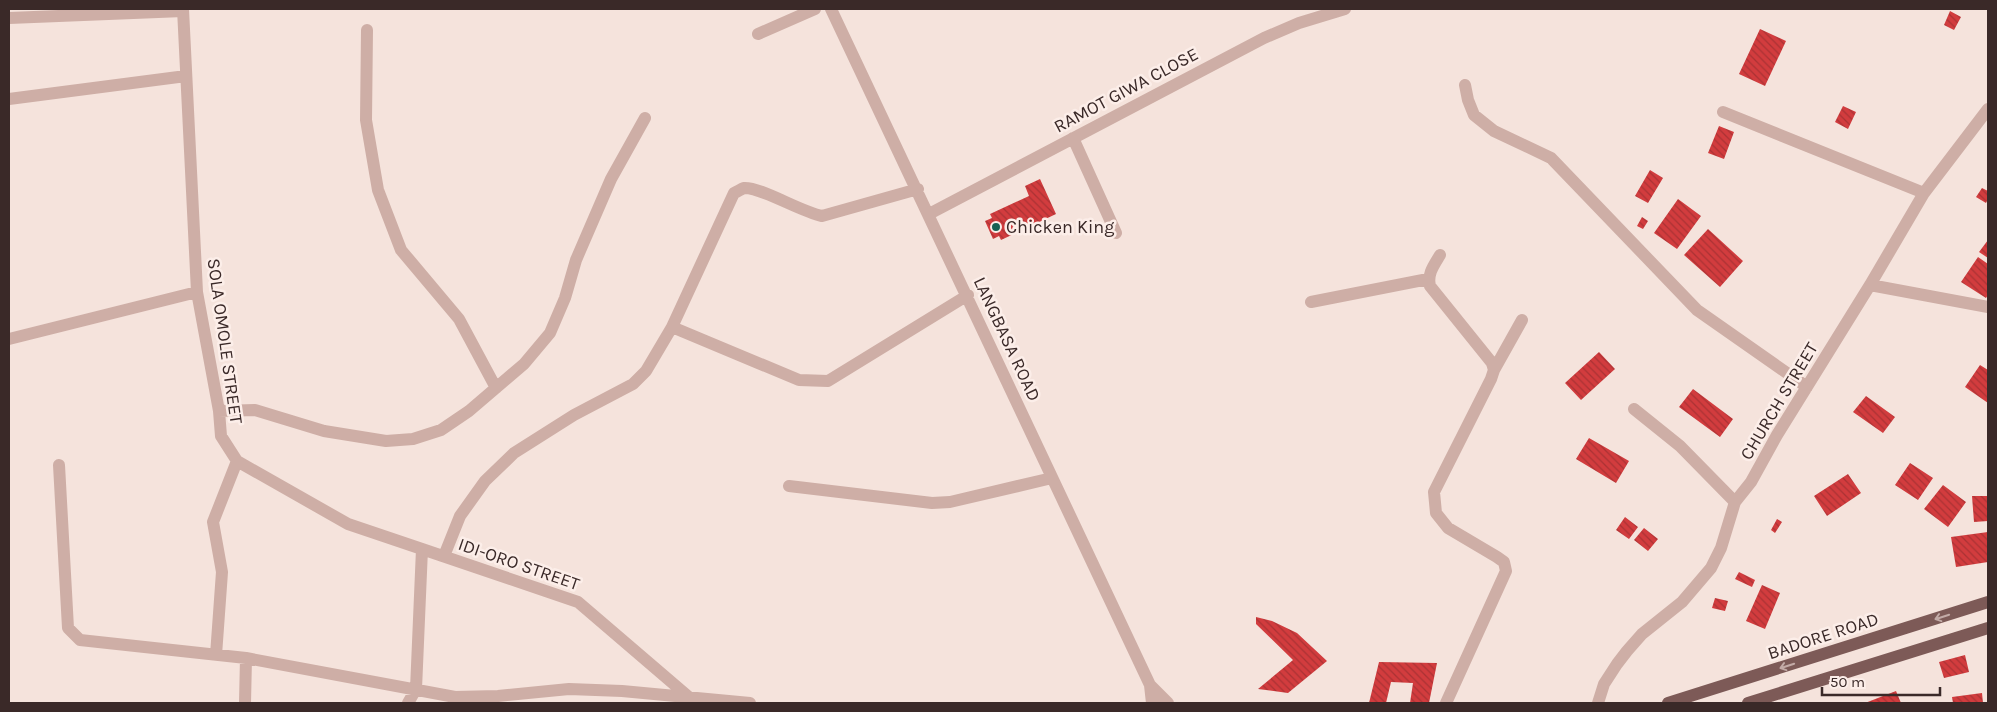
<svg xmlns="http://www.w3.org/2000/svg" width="1997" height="712" font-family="Karla,sans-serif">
	<defs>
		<pattern id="building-back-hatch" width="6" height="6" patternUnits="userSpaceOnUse" patternTransform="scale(1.25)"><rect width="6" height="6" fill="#d23c3e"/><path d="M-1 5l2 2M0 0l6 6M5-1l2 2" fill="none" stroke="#ab3234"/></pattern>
	</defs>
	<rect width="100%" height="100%" fill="#f5e3dc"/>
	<path fill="url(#building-back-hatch)" d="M1950,11l11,6 -7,13 -10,-5z
		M1760,29l26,12 -21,45 -26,-12z
		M1843,106l13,6 -8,17 -13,-7z
		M1719,126l15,6 -10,27 -16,-6z
		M1650,170l13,8 -15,25 -13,-7z
		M1040,179l16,35 -55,26 -2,-4 -6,3 -8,-18 7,-3 -2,-4 39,-18 -4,-10z
		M1982,188l6,3v8l-2,4 -10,-6z
		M1678,199l23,17 -24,33 -23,-16z
		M1642,217l6,4 -5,8 -6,-3z
		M1708,229l35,32 -23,26 -36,-32z
		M1988,240v18l-9,-6z
		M1978,257l10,7v31l-2,3 -25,-16z
		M1599,352l16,17 -34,31 -16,-17z
		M1980,365l8,5v33l-23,-16z
		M1693,389l40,30 -13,18 -41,-30z
		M1866,396l29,21 -12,16 -30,-21z
		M1589,438l40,23 -13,22 -40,-24z
		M1910,463l23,15 -15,22 -23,-15z
		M1848,474l13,19 -34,23 -13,-20z
		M1943,485l23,17 -18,25 -24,-18z
		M1972,496h16v25l-14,1z
		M1625,517l13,10 -9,12 -13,-9z
		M1777,519l5,3 -7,11 -4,-3z
		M1644,528l14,11 -10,12 -14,-11z
		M1988,532v30l-32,5 -5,-30z
		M1739,572l16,8 -3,7 -17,-8z
		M1762,585l18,8 -15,36 -19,-8z
		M1715,598l13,3 -3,10 -13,-3z
		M1256,617l16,4 25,12 30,28 -39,32 -30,-4 35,-29 -37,-36z
		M1965,655l4,17 -25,6 -5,-16z
		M1379,662l58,1 -8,40h-19l3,-20 -22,-1 -5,21h-17z
		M1896,691l5,12h-36z
		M1982,693l1,10h-30l-1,-6z"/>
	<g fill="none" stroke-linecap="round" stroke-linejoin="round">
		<path stroke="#ceaea6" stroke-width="12" d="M183,9l14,283 22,119 2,25 16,25 111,63 74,25 -6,140 -8,14
			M831,9l319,676 18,18
			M9,18l174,-7
			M367,30l-1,90 12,70 23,60 58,69 37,69
			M758,34l57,-25
			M1465,85l3,15 6,15 20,16 57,27 146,152 110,77
			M9,99l177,-23
			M1723,112l201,81
			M1073,138l43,95
			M929,214l335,-176 35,-15 46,-14
			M1440,255c-6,10 -13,19 -10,31l62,77 2,7
			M1870,285l118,22
			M1311,302l117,-23
			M672,327l127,53 29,1 140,-86
			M9,339l188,-47
			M1634,409l46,37 55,56
			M219,411l36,-1 69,21 62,10 27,-2 28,-9 28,-19 55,-47 26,-31 15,-35 11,-38 35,-81 34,-61
			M59,465l9,163 12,12 166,18 209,39 43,-1 71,-7 53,2 128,12
			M789,486l143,17 18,-1 102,-24
			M422,549l156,53 112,96
			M444,556l16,-40 25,-35 29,-28 60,-38 59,-31 13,-13 26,-44 62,-134c3,-1 7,-4 10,-5 17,-1 57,24 78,28l96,-27
			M216,655l6,-83 -9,-50 24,-61
			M1150,685l2,18
			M245,703l1,-45
			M1446,703l60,-132 -2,-9 -7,-5 -49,-29 -12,-15 -2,-21 57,-113 3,-9 28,-50
			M1598,703l6,-19 13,-20 10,-13 15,-17 40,-32 29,-34 10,-20 14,-46 16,-20 26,-47 93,-150 54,-92 64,-84"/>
		<path stroke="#7d5a57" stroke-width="12" d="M1668,703l320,-101
			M1748,703l240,-75"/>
	</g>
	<defs><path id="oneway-shaft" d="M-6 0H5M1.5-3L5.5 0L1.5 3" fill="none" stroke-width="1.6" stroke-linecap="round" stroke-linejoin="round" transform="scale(1.25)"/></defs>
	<g stroke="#c3aba7">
		<use href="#oneway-shaft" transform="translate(1942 617) rotate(162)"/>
		<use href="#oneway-shaft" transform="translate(1787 666) rotate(162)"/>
	</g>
	<circle fill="#186053" stroke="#fceee9" stroke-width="2" cx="996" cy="227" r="5"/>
	<g text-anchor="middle" stroke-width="5" stroke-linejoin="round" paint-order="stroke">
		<g font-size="18" fill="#3a2928" stroke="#fceee9">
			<text transform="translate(1126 90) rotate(-28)" y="6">RAMOT GIWA CLOSE</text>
			<text transform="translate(1007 339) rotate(65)" y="6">LANGBASA ROAD</text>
			<text transform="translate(225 341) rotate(82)" y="6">SOLA OMOLE STREET</text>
			<text transform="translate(1779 401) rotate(-59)" y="6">CHURCH STREET</text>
			<text transform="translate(519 564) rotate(19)" y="6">IDI-ORO STREET</text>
			<text transform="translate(1823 636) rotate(-18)" y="6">BADORE ROAD</text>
		</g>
		<g font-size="18" fill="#3a2928" stroke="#fceee9" text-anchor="start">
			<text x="1006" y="233">Chicken King</text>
		</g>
	</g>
	<rect width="1997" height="712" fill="none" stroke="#3a2928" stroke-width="20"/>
	<path d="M1822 687v8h118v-8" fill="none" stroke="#3a2928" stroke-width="2.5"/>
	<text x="1830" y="687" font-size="15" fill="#3a2928" stroke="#fceee9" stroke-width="4" paint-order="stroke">50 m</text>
</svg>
